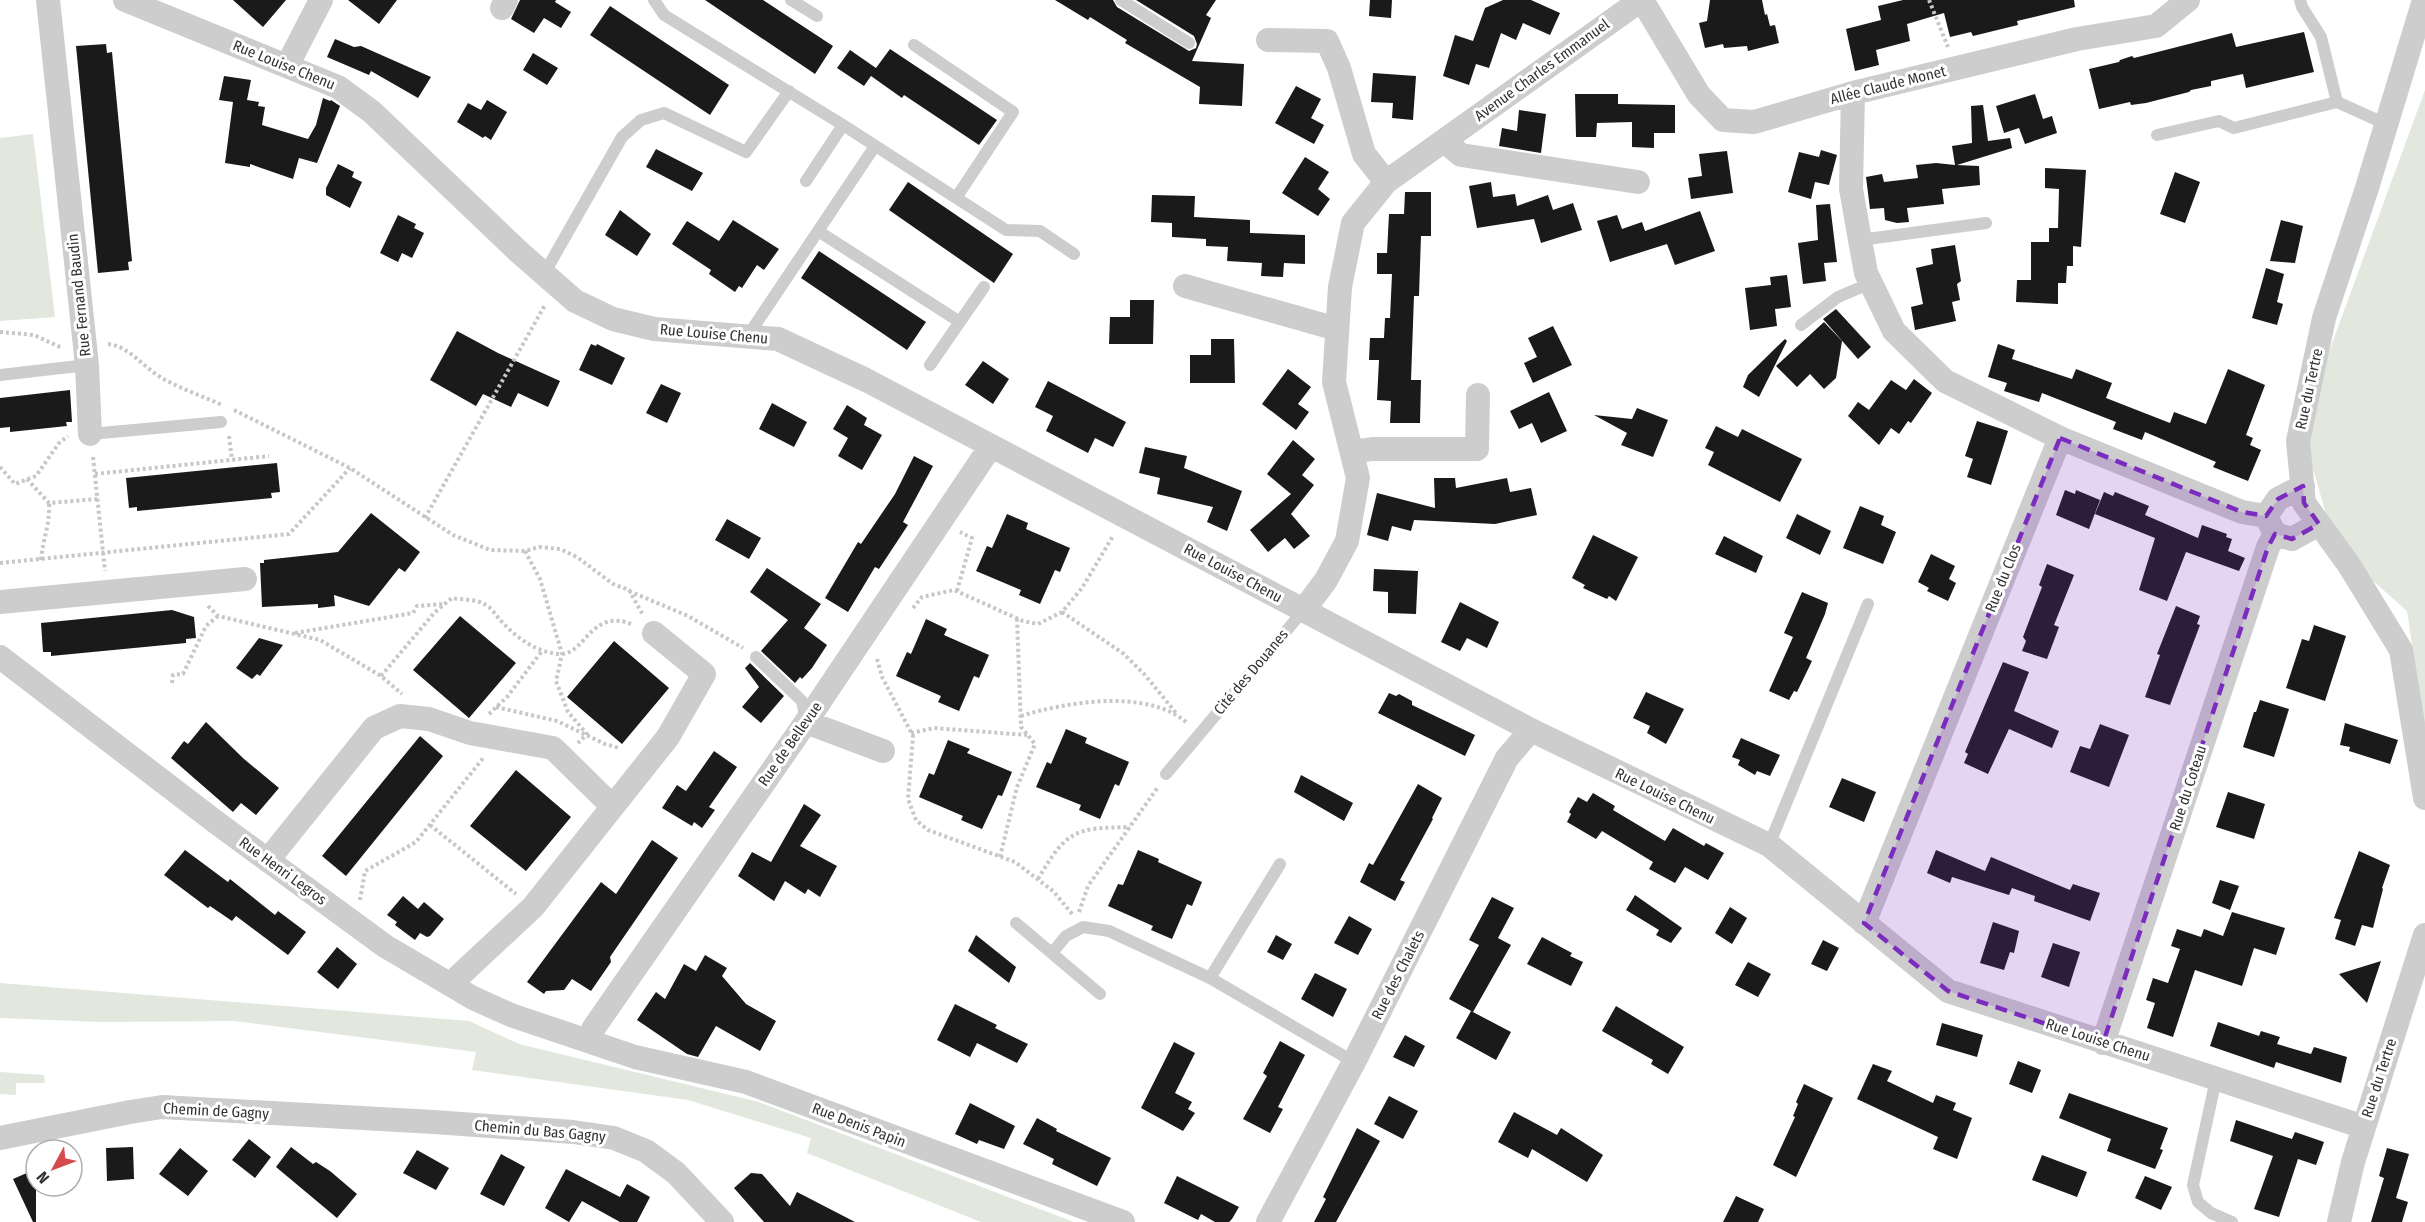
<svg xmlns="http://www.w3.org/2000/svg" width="2425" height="1222" font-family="'Fira Sans Condensed',sans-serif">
	<rect width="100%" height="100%" fill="#fff"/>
	<path fill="#e2e8dd" d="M2425,90v640l-18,-119 -71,-63 -35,-120z
		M33,134l22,183 -55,4v-183z
		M0,983l469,38 50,23 240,58 315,120h-93l-174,-69 4,-15 -123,-38 -216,-30 4,-18 -242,-31 -133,1 -101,-4z
		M0,1072l44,3 1,8h-29v12l-16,-1z"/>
	<path fill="#1a1a1a" d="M233,0h53l-23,27z
		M348,0h49l-18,24z
		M520,0h36l-1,2 16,10 -10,16 -17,-10 -10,15 -23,-14z
		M705,0h58l70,46 -18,28z
		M1055,0h58l4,7 72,44 7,-3 1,-4 -3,-8 -58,-36h80l-10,15 5,3 -19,43 52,3 -2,42 -43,-2 1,-17 -75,-44 2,-3 -37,-23 -2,3z
		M1370,0h22l-1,18 -22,-2z
		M1503,0h28l29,13 -10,22 -27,-12 -7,17 -15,-7 -12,35 -13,-4 -7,21 -26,-9 12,-41 18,6 12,-33z
		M1710,0h52l3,15 2,-1 3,12 5,-1 4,18 -31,8 -1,-5 -23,2 -1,-4 -18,4 -6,-25 8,-2z
		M1903,0h171l1,7 -58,14 1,4 -45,11 -2,-4 -21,5 -6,-24 -37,11 3,17 -34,9 3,15 -24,6 -9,-42 35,-9 -3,-14z
		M610,6l119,79 -19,30 -120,-80z
		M2304,32l10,40 -68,16 -3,-14 -32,7v5l-20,4 -2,2 -43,11 -15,2 -1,-3 -31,7 -10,-40 30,-7 1,-2 12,-4 2,2 98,-25 4,14z
		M335,39l19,8 7,-1 70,31 -13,21 -47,-27 -2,4 -42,-18z
		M106,44l1,9 5,-1 20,209 -4,1 1,8 -31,3 -22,-227z
		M890,49l107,71 -18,25 -75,-50 -2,3 -31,-22 -7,10 -27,-18 13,-18 26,18z
		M533,53l25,15 -11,17 -24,-15z
		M1373,73l43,3 -3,44 -21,-2 1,-15 -22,-1z
		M224,76l27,4 -4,20 12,2 -1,4 7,1 -3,18 46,14 8,-14 7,-27 7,3 1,-1 9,6 -23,57 -18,-5 -6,21 -43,-15v3l-25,-4 8,-61 -14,-2z
		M1296,86l25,13 -10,19 13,7 -10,19 -39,-21z
		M1575,94h43v10l57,1v28h-21v15l-22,-1v-25l-35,1 -1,14h-20z
		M2035,94l8,25 9,-3 5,17 -32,11 -6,-16 -15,5 -8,-27z
		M487,100l20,12 -16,28 -6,-4 -2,2 -26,-16 11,-19 13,7z
		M1983,105l5,36 22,-3 2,10 -55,17 22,1 1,19 -38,4 2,15 -37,4 2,14 -12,1 -12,-3 -1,-12 -14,1 -4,-32 16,-3 2,8 34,-4 -2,-13 20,-2 19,2 -3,-19 20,-3 -1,-37z
		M1519,110l27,4 -5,39 -42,-7 3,-18 15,3z
		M656,149l47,24 -11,18 -46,-24z
		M1821,150l16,5 -8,30 -14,-3 -4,17 -23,-7 11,-40 20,5z
		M1727,151l6,42 -42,6 -3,-21 14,-2 -3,-22z
		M1305,157l24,15 -11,17 12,10 -12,17 -36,-23z
		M338,164l16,8 -2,5 10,5 -12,26 -24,-13v-7z
		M2045,168l41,2 -5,77 -8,-1v20h-6l-1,17h-8v21l-42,-2 1,-22h14v-38h18v-14h9l1,-39 -14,-1z
		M2175,172l25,10 -15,41 -25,-9z
		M908,182l105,72 -19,29 -105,-73z
		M1491,182l2,15 22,-3 2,12 31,-11 5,15 20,-7 9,27 -41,13 -7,-24 -57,9 -8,-42z
		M1405,192h26v44h-10l-2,60h-5l-3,84h10l-1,43h-30l1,-22 -14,-1 2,-40h-10l1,-22h14l1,-20h5l2,-44h-15v-21h10l2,-39h15z
		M1152,195l43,1 -1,21 56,3v13l55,2v29l-21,-1 -1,14 -22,-1 1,-13 -35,-2 1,-14 -22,-1v-7l-34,-2v-14l-21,-1z
		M1830,204l7,58 -13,1 2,18 -23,3 -5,-41 20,-3 -2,-35z
		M620,210l31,24 -14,22 -32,-21z
		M1700,211l15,40 -40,14 -8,-21 -57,18 -13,-41 20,-6 5,14 20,-7 3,9z
		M398,215l18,9 -2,4 10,5 -12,25 -10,-5 -4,9 -18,-9z
		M733,220l46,29 -15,21 -7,-5 -15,23 -3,-2 -4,6 -26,-18 2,-4 -39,-26 15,-23 32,20z
		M2281,220l22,6 -8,37 -25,-2z
		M1955,245l6,36 -4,3 3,16 -8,2 4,19 -41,9 -4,-23 12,-3 -7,-36 17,-4 -2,-15z
		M819,251l107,71 -19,28 -106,-72z
		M2266,268l18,6 -7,28 6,2 -6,21 -25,-7z
		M1787,275l4,32 -16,2 2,17 -27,4 -5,-42 26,-3 -1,-8z
		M1130,300h24l-1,44h-44l1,-27h20z
		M1836,309l35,38 -13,12 -35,-40z
		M1824,322l18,19 -6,37 -12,11 -14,-15 -13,13 -21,-21z
		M1553,326l19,39 -39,18 -9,-20 13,-6 -9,-19z
		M457,331l41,22 62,28 -12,26 -30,-14 -7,14 -28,-13 -7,12 -46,-26z
		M1211,339h23l1,44h-45v-28h21z
		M1785,339l2,2 -28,56 -16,-10 5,-12z
		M591,344l5,2 1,-2 28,14 -13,27 -33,-15z
		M1998,344l17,6 -3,9 60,20 4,-10 36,14 -6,15 64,25 4,-11 32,12 22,-55 37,16 -19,50 7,3 -3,7 11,5 -13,31 -35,-14 3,-5 -71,-30 -3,8 -29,-11 3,-7 -74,-29 -3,9 -35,-11 3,-8 -19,-6z
		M983,361l26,18 -16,25 -28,-19z
		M1288,369l23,18 -13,17 11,8 -13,18 -34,-26z
		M1914,379l18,14 -21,30 -3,-2 -9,13 -8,-6 -12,17 -31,-29 10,-14 11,8 22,-30 15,10z
		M1048,381l78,41 -13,25 -18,-9 -7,15 -42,-22 7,-15 -18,-9z
		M661,384l20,9 -14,30 -21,-10z
		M70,390l2,32h-6l1,4 -57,6v-5l-10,1v-30z
		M1549,392l18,39 -26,12 -9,-20 -13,6 -9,-18z
		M772,403l35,19 -13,25 -35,-18z
		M847,405l20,13 -3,7 18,10 -20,35 -24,-14 10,-18 -15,-9z
		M1637,408l31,12 -15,37 -32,-12 6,-12 -33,-18 38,4z
		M1977,421l31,10 -17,54 -24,-8 6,-18 -8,-3z
		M1716,426l22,11 4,-8 60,30 -22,43 -72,-37 6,-13 -9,-4z
		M1293,440l22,19 -13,16 12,10 -23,29 19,22 -16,13 -9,-11 -17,14 -18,-22 41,-36 -24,-20z
		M1145,447l42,9 -3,12 58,23 -15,40 -20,-9 6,-15 -56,-13 3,-16 -21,-5z
		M914,456l19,10 -30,56 5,3 -29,44 -4,-2 -27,45 -23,-14 33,-56 3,2 34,-50z
		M277,463l3,29 -9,1 1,5 -135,13v-4l-8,1 -3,-30z
		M1434,478h21l1,10 51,-10 3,14 21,-4 6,27 -42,9 -81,-4 -3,11 -19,-5 -4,15 -21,-6 10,-42 58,15z
		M2065,490l10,4 1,-4 24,10 -11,29 -33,-14z
		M2104,492l9,4 2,-4 34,14 -4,9 53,23 4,-13 25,9 -1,3 6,2 -4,12 17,7 -6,13 -53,-19 -19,49 -28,-11 16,-52 -60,-24z
		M1860,506l24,10 -3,9 15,7 -13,32 -40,-16z
		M371,513l49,39 -15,20 -6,-4 -30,38 -35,-11 1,11 -17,2v-4l-56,3 -2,-44h4v-3l74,-8z
		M1007,514l21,9 -2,6 44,19 -10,24 -5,-2 -15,34 -21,-9 2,-5 -45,-19 11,-25 5,2z
		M1797,514l34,17 -11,24 -34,-17z
		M727,519l34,19 -12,21 -34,-19z
		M1593,535l45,22 -22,44 -7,-5 -2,3 -24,-11 2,-3 -13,-7z
		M1724,536l39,20 -7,17 -41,-19z
		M1931,554l24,12 -6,13 7,4 -8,18 -21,-10 2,-3 -11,-6z
		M2047,564l27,11 -20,50 5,2 -12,32 -25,-8 4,-10 -3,-4 19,-50 -3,-2z
		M767,568l54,36 -17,24 23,17 -15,23 -10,11 -2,-2 -5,6 -34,-32 27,-31 -38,-28z
		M1374,569l44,2 -2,43 -28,-1v-21l-15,-1z
		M1802,592l26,11 -3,11 -19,44 6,3 -15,31 -3,-1 -5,9 -20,-9 24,-54 -9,-4z
		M1460,602l39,20 -12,26 -20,-10 -7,13 -19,-9z
		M2176,606l24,10 -3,8 3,1 -30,80 -25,-8 15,-42 -3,-1z
		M172,610l22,7 2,21 -10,1v4l-135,13v-4h-8l-2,-29z
		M460,616l56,47 -47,55 -56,-48z
		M926,619l21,10 -3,6 45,20 -10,23 -5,-2 -15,35 -21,-9 3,-6 -45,-20 11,-24 4,2z
		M2314,625l32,11 -21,65 -39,-13 16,-49 7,2z
		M259,638l24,7 -23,31 -3,-2 -5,5 -16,-11z
		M614,641l55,47 -47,56 -55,-47z
		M2003,662l26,10 -15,39 45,20 -7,17 -43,-19 -21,45 -24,-11 4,-9 -3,-2z
		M750,663l34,33 -23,27 -19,-16 17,-20 -14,-19z
		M1646,692l38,17 -18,35 -19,-11 3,-7 -17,-8z
		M1389,693l7,3 3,-2 13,7v4l63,30 -10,21 -87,-43z
		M2260,700l29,9 -15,48 -31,-10 11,-35h2z
		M206,722l38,37 35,29 -23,27 -15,-12 -8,9 -62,-54 13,-17 4,3z
		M2345,723l53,17 -8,24 -41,-13 1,-4 -10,-2z
		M2100,724l29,11 -20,52 -39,-15 10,-26 10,3z
		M1066,729l21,9 -2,5 44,19 -10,24 -4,-2 -15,35 -21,-9 2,-5 -45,-18 11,-25 4,2z
		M420,736l23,20 -97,120 -24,-20z
		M1741,738l39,17 -10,21 -13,-5 -2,4 -17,-10 2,-5 -8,-3z
		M948,740l22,9 -3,4 45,19 -10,24 -4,-1 -16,34 -21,-9 2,-4 -44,-19 10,-24 5,2z
		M714,751l23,16 -28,40 6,3 -13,18 -8,-6 -2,4 -30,-18 15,-23 9,6z
		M516,770l55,47 -45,54 -56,-45z
		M1301,775l52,28 -9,18 -50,-29z
		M1842,778l34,14 -12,30 -35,-15z
		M1418,784l24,14 -10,20 1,1 -33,61 5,2 -10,19 -35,-19 9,-19 4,2z
		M2228,792l37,12 -11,35 -38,-12z
		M1593,793l22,13 -2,4 52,31 8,-13 31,18 2,-3 18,10 -16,27 -23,-13 -10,16 -26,-14 4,-7 -51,-31 -6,8 -29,-17 4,-8 -2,-2 9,-15 9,5z
		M804,804l17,11 -21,31 37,20 -17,31 -12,-8 -3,5 -20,-13 -11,20 -36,-25 14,-24 19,10z
		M652,840l26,18 -68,99 1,5 -20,29 -19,-12 -8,11 -18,1 -2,3 -17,-12 74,-100 15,12z
		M185,850l43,32 2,-3 45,36 3,-4 28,21 -18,23 -52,-39 -4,5 -22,-15 -2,2 -44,-33z
		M1138,850l21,9 -1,3 44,20 -10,24 -5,-2 -15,35 -21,-9 2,-4 -45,-20 10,-22 5,1z
		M1936,850l49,21 6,-14 79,33 3,-6 27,9 -10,28 -56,-20 1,-5 -23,-8 -3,7 -57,-18 -2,6 -23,-10z
		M2359,851l31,14 -8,23 1,1 -10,39 -11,-3 -7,21 -20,-7 6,-19 -7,-2z
		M2220,880l19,6 -9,24 -18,-7z
		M1635,895l47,33 -11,15 -15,-8 3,-5 -33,-20z
		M403,896l15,13 6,-7 20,17 -14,17 -3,1 -7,-4 -5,7 -20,-15 2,-3 -10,-7z
		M1492,897l22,11 -16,30 13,7 -38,67 -24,-13 30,-54 -10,-5z
		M1730,907l17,11 -15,26 -17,-11z
		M2232,912l53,16 -9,27 -22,-7 -12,38 -47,-16 -22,67 -26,-9 8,-25 -9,-3 7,-22 15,5 12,-34 -9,-3 6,-17 24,8 3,-8 19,7z
		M1349,916l23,13 -14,26 -24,-12z
		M1993,922l26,9 -5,22 -4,-1 -6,18 -24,-7z
		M976,935l40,32 -7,16 -41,-32z
		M1276,935l16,9 -9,16 -16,-8z
		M1542,937l30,16 -2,3 13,6 -12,24 -44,-22z
		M1823,940l16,8 -12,23 -16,-7z
		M2053,943l27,9 -11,35 -28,-10z
		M337,947l20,17 -19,25 -21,-17z
		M705,955l22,13 -5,8 24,28 30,17 -16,30 -44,-25 -18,31 -11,-3 -50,-34 19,-28 9,7 19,-35 12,7z
		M2381,961l-14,42 -28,-29z
		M1748,962l23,12 -13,23 -23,-12z
		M1315,973l32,16 -14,28 -32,-18z
		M955,1004l42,21 -2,3 33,16 -11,19 -40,-20 -7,14 -33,-17z
		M1616,1006l68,41 -16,27 -17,-10 2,-4 -51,-29z
		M1471,1011l40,21 -15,28 -40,-22z
		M2218,1022l41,14 2,-5 19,6 -3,7 34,10 3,-7 33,10 -6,26 -65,-21 -2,6 -64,-22z
		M1942,1023l41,12 -6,22 -41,-12z
		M1405,1035l20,11 -11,21 -21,-10z
		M1280,1041l25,14 -27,52 5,2 -13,24 -27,-14 24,-43 -4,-3z
		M1174,1042l21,11 -20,40 17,9 -4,7 7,4 -12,18 -42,-23z
		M2018,1061l23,9 -9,23 -23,-9z
		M1873,1064l19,7 -5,10 46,22 3,-8 20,8 -3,7 19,8 -15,41 -24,-10 5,-12 -81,-38z
		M1804,1084l29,14 -37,79 -23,-12 22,-48 -2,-1 5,-12 -2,-2z
		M2069,1093l99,35 -8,21 3,1 -8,19 -48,-18 4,-12 -52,-21z
		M1389,1096l29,15 -15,28 -29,-15z
		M970,1103l45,23 -11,23 -25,-9 -2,4 -22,-10z
		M1514,1112l43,23 4,-7 42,27 -16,27 -55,-33 -4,9 -30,-16z
		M1037,1118l20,11 -1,2 55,27 -14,28 -45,-22 2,-5 -31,-15z
		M2236,1120l56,19 3,-7 29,10 -8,23 -18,-6 -19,58 -25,-8 19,-53 -43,-15z
		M1357,1128l23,13 -44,81h-22l12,-23 -3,-2z
		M249,1139l22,18 -16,21 -23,-18z
		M133,1147l1,32 -27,2 -1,-33z
		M291,1147l22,17 3,-2 14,9 27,23 -20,24 -61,-51z
		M180,1148l28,23 -20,25 -29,-22z
		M2387,1148l22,6 -13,44 12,4 -6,20h-31l13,-44 -5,-2z
		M417,1150l32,18 -13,22 -33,-17z
		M501,1154l24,13 -21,39 -24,-12z
		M2042,1155l45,17 -10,25 -45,-17z
		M36,1169v53h-3l-20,-43z
		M566,1169l54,28 7,-13 23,13 -13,25h-17l-38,-21 -13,21 -24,-14z
		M751,1173l11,1 28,32 7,-14 58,30h-91l-30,-34z
		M1177,1176l62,31 -7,12 -3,3h-14l-14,-8 -3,6 -34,-17z
		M2145,1176l27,11 -11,23 -26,-12z
		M1736,1196l28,13 -6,13h-35z"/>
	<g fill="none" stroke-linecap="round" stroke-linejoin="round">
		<path stroke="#c7c7c7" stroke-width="4" stroke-dasharray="3 3" stroke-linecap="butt" d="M1929,0l19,47
			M0,332l34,3 28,13
			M108,344c21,2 36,24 54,34 19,11 40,18 60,27
			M234,410l116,58 103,67 37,15 35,1 14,-4 21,2 17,8 36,27 16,6 14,25
			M229,436l3,24
			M93,457l12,114
			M0,467l15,17 21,-8 23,-33 9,-7
			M95,474l174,-18
			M27,479l22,24 48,-4
			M425,518l120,-213
			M525,551l15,28 22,75 -6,27 12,31 19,22 -9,9
			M41,560c2,-22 9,-35 8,-57
			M0,563l289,-29 61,-66
			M629,591l59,25 55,32
			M957,591l15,-53 -12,-6
			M208,606l10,10 102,24 61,36 21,18
			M913,608l9,-11 32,-7 69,31 15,3 24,-12 20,-24 31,-52
			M1062,612l62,42 21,21 31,38
			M295,633l118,-20 4,-7 27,-2
			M877,659l5,18 31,59 -5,63 8,21 12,10 87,32 38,29 20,24
			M381,676l54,-64 17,-14c10,2 24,1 32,6 6,2 12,11 16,16 16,17 35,32 59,34 27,2 31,-48 75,-29
			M172,683l1,-8 10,-1 23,-48 12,-10
			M496,707l61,14 48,23 14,4
			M489,714l18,-17 35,-46
			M1021,716c45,-14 127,-28 166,7
			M911,733l23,-5 93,7
			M430,825l86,69
			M1000,857l17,-70 18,-43 -14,-17 -4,-109
			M1038,879c29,-49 36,-51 92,-52
			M360,900l5,-29 51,-29 68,-85
			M1079,912l9,-26 70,-99"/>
		<path stroke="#cdcdcd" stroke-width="12" d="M654,0l10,15 179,110 163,105 34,1 34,23
			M791,0l26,16
			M1121,0l68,43
			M2300,0l2,7 19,30 16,65
			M914,45l99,67 -57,86
			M2157,135l62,-14 15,7 103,-26 49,22
			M806,181l37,-56
			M818,231l142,91
			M1860,240l126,-17
			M544,274l78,-137 19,-17 23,-7 82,39 43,-61
			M1801,325l37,-28 33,-14
			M747,337l128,-191
			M930,365l54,-78
			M0,375l87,-10
			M90,434l131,-12
			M756,657l46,44 4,20
			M1166,774l137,-163
			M1769,845l99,-241
			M1016,923l84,71
			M1052,953l14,-17 17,-9 26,4 101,47 144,84
			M1210,978l70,-114
			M2216,1079l-23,106 5,17 13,11 21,9"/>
		<path stroke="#cdcdcd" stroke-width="24" d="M48,0l39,365 3,69
			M125,0l213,87 34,25 147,140 56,49 38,18 41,10 124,10 88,41 665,350 238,115 179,146 416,136
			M1642,0l57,95 24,25 31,2 99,-29 224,-54 79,-13 32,-26
			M2424,0l-57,188 -43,130 -26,123 6,62 45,62 52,85 24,148
			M502,8l4,-8
			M1268,40l59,1 12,27 25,86 22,28
			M287,66l34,-66
			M1853,93l-2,96 9,51 6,33 28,58 51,50 115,57 182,74 24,4
			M1444,141l17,14 177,27
			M1185,286l152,43
			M1352,452l20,-3h105l1,-54
			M2303,486l-25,13 -12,17 9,18 17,5 27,-15
			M0,602l245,-23
			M1303,611l23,-31 21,-39 11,-63 -24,-96 6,-95 13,-64 33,-41 255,-182
			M0,657l217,166 168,123 88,52 38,17 124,42 111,25 377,140
			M806,722l77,29
			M268,860l106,-132 26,-12 29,3 41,14 83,15 59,58
			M1864,923l196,-485
			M453,986l6,-10 74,-69 135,-170 36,-63 -50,-41
			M590,1041l3,-12 213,-307 185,-276
			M2103,1043l165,-496 7,-13
			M0,1138l130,-26 32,-5 272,15 139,10 41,6 32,13 30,22 46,49
			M1268,1222l86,-160 153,-304 24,-28
			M2339,1222l14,-60 72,-227"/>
	</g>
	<path fill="#7b2cbf" fill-opacity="0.2" stroke="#7b2cbf" stroke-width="4.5" stroke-dasharray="12 8" stroke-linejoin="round" d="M2060,438l182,74 24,4 12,-17 25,-13 1,17 15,21 -27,15 -17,-5 -7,13 -165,496 -155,-52 -84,-68z"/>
	<g text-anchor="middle" stroke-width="6" stroke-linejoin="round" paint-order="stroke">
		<g font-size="15" fill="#333" stroke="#fff">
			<text transform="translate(284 65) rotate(22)" y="5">Rue Louise Chenu</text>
			<text transform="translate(1542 70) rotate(-36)" y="5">Avenue Charles Emmanuel</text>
			<text transform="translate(1888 85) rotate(-14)" y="5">Allée Claude Monet</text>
			<text transform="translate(79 295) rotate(-96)" y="5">Rue Fernand Baudin</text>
			<text transform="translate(714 334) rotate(5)" y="5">Rue Louise Chenu</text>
			<text transform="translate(2309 389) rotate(-78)" y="5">Rue du Tertre</text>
			<text transform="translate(1233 573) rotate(28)" y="5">Rue Louise Chenu</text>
			<text transform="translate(2003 578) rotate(-68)" y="5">Rue du Clos</text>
			<text transform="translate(1251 672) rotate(-50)" y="5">Cité des Douanes</text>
			<text transform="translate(790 744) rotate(-55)" y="5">Rue de Bellevue</text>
			<text transform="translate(2188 788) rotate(-72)" y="5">Rue du Coteau</text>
			<text transform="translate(1665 796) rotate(26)" y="5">Rue Louise Chenu</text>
			<text transform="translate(283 871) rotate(36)" y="5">Rue Henri Legros</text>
			<text transform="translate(1398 975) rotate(-63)" y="5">Rue des Chalets</text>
			<text transform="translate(2098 1040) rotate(18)" y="5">Rue Louise Chenu</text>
			<text transform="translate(2379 1078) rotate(-72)" y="5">Rue du Tertre</text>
			<text transform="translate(216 1111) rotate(3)" y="5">Chemin de Gagny</text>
			<text transform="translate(859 1125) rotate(21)" y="5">Rue Denis Papin</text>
			<text transform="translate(540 1131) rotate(5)" y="5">Chemin du Bas Gagny</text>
		</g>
	</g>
	<g transform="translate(54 1168) rotate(229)"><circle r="28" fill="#ffffff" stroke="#adadad" stroke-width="1.5"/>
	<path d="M0-4.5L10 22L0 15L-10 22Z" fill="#d54a4c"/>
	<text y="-9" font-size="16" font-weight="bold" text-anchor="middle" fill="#333333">N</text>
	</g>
</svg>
